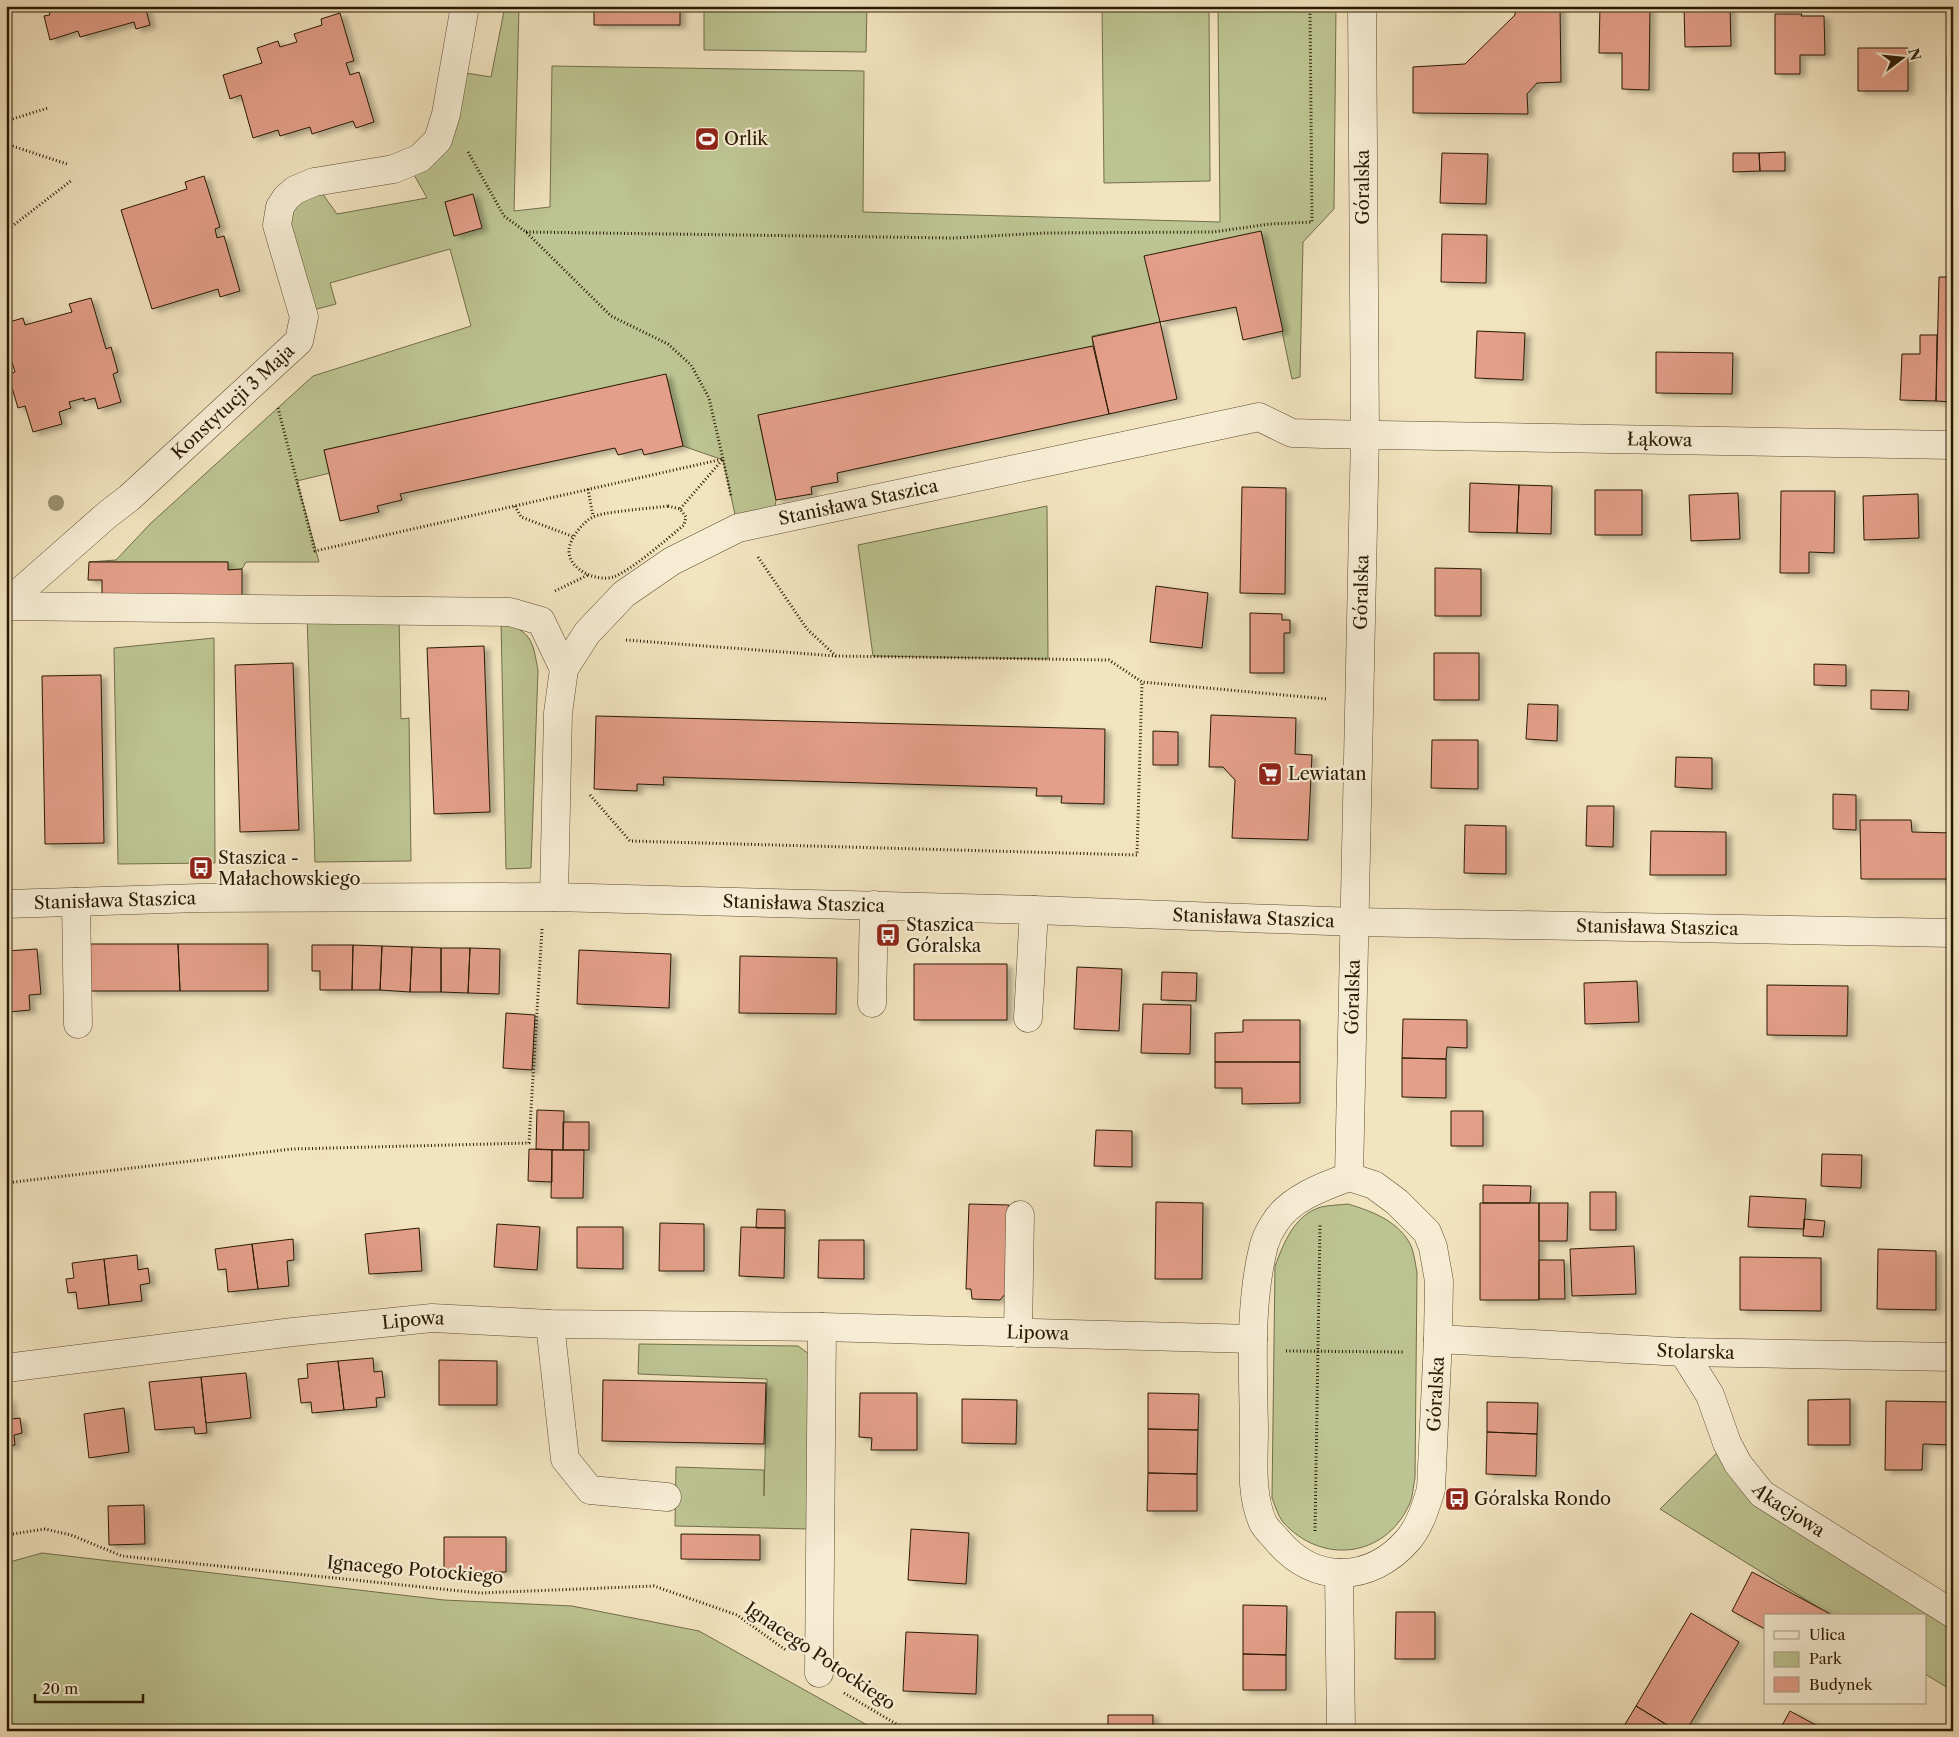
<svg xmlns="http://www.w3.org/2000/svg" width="1959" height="1737" font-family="'Libre Caslon Text',serif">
	<defs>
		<filter id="shadow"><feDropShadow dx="5.5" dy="3" stdDeviation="2.5" flood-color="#0004"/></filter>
	</defs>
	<rect width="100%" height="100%" fill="#f2e4bf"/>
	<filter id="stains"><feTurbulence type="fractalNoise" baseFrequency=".004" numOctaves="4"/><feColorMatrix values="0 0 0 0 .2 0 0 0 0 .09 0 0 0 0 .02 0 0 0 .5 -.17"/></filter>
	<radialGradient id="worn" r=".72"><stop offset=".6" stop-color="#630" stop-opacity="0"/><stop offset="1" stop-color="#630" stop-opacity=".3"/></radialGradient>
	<path fill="#bcc491" stroke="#726e4a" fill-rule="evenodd" d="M505,6h14l-5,205 36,-4 2,-141 312,5 -1,141 357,10 -2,-216h118l-2,203 -31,33 -3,135 -8,2 -31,-148 -101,91 -68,14 1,10 -335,70 18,84 -3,20 -35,8 -15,-68 -40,-14 -17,-71 -342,75 6,23 -33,8 22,81h-73l-4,7 -14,1v-8h-139l27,-2 35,-37 162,-147 158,-50 -21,-77 -120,34 6,21 -19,5 -16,-1 -24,-83 37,-43 23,32 90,-16 -19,-34 12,-6 33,-87 38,6zM473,194l-19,41 -9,-33z
		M704,6h163l-1,46 -162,-2z
		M1102,6h107l1,175 -106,2z
		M1047,506l1,153 -175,-3 -15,-111z
		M307,616h92l2,103 8,-1 2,143 -96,1z
		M501,620c31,14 31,18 37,50l-7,198 -25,1z
		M214,638l1,225 -97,1 -4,-216z
		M1348,1204c23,7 48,16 61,38 5,8 6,21 8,30l-2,206c-2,9 -2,19 -6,27 -24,53 -88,60 -126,17 -5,-6 -8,-17 -11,-24l3,-232c9,-23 19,-51 46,-59 9,-2 19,-2 27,-3z
		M639,1344l159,2 15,11 -4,172 -134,-3 1,-59 88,3v26l3,-117 -129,-5z
		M1727,1443l11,21 215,150v77l-28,-17v-58h-93l-172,-107z
		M42,1553l402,47 128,6 127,25 179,100h-872v-168z"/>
	<path fill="#e39f89" stroke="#291902" filter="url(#shadow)" d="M47,6h98l5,19 -14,4 -2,-7 -54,15 -2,-6 -28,9 -6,-24 6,-1z
		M594,6h86v19h-86z
		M1515,6h45l1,76 -24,1 -10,11 1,20 -115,-1v-46l52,-3 50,-49z
		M1600,6h50l-1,84 -27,-1v-36h-23z
		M1684,6h46l1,40 -46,1z
		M340,13l14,48 -8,2 4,12 9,-3 15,50 -18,6 -3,-7 -41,13 -2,-7 -30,9 -2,-6 -25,8 -12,-43 -11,4 -7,-24 39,-12 -5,-15 21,-7 2,6 17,-5 -3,-8 28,-9 -1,-6z
		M1775,14h27l-1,2h23l1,39h-25v19h-25z
		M1858,48h50v43h-50z
		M1947,55h6v39h-6z
		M1785,152v19h-25l-1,-18z
		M1442,153l46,1 -2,50 -46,-1z
		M1733,153h26l1,18 -27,1z
		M204,176l16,51 -5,2 2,9 7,-2 16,55 -20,6 -2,-8 -66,20 -31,-99 66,-21 -2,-7z
		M473,194l9,34 -28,8 -9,-34z
		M1261,231l22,100 -40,9 -7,-33 -76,15 -16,-66z
		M1442,234l45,1 -1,48 -45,-1z
		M1939,277h14v125l-17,-1z
		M91,298l15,51 5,-2 7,25 -5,2 8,28 -23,7 -3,-11 -11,3v-3l-15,4 2,6 -12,4 3,12 -29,8 -8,-26 -7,2 -10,-34 7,-2 -9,-30v-19l17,-5 2,7 47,-13 -3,-8z
		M1160,322l17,77 -68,15 -17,-77z
		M1477,331l48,2 -2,47 -48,-2z
		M1920,335h17l-1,66 -36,-1 2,-46h18z
		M1093,346l16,68 -272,59 1,9 -27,5 1,7 -36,6 -18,-85z
		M1656,352l77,1 -1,41 -76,-1z
		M666,374l17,72 -39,9 -2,-6 -24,6 -3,-7 -215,46 2,6 -25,6 2,6 -39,9 -16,-71z
		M1470,483l49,2 -2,48 -48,-1z
		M1519,485l33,1 -1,48 -34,-1z
		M1242,487l44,1 -1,106 -45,-1z
		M1595,490h47v45h-47z
		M1781,491h54l-1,62 -25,-1v21h-29z
		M1738,493l2,46 -49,2 -2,-46z
		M1918,494l1,44 -55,2 -1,-44z
		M89,562h139v8l14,-1v30h-140v-19h-14z
		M1435,568l46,1v47h-46z
		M1156,586l52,7 -6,55 -52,-6z
		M1250,613l32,1v6h8v13h-6v40h-34z
		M484,646l6,166 -56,2 -7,-166z
		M1434,653h45v47h-45z
		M293,663l6,167 -59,2 -5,-167z
		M1814,664l32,1v21l-32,-1z
		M101,675l3,168 -59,1 -3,-168z
		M1871,690l38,1 -1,19 -37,-1z
		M1528,704l30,1 -1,36 -31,-2z
		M1211,715l85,3 -1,36 17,1 -4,85 -76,-2 3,-58 -12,-13h-14z
		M596,716l509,13 -1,75 -43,-1 1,-7h-26l1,-8 -374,-11 1,8 -27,-1v7l-43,-2z
		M1153,731l25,1v33h-25z
		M1432,740h46v49l-47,-1z
		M1676,757l36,1v31l-37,-2z
		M1833,794l23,1v35l-23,-1z
		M1587,806h27l-1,41 -27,-1z
		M1860,820h51l1,12 41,1v46h-92z
		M1465,825l41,1v48l-42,-1z
		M1651,831l75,1v43h-76z
		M89,944h89l2,47h-91z
		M178,944h90v47h-88z
		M312,945h41l-1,45h-32v-19h-8z
		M353,945l29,1 -2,44h-28z
		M382,946l30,1 -2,45 -30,-2z
		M412,947l29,1v44h-31z
		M441,948h29l-2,45 -27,-1z
		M470,948l30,1 -1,45 -31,-1z
		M37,949l4,45 -12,1 1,15 -21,2 -3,-61z
		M579,950l92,4 -2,54 -92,-4z
		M740,956l97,2 -1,56 -97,-1z
		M914,964h93v56h-93z
		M1077,967l45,2 -3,62 -45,-2z
		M1162,972l35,1 -1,28 -35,-1z
		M1637,981l2,41 -54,2 -1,-41z
		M1767,985l81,1 -1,50 -80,-1z
		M1143,1004l48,1 -1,49 -49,-1z
		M506,1013l29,2 -3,55 -29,-2z
		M1403,1019l64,1v28l-20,-1 -1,12 -44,-1z
		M1243,1020h57v42h-85v-29l28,-1z
		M1402,1058l44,1v39l-44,-1z
		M1215,1062h85v41l-58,1v-16h-27z
		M537,1110l27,1 -1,39 -27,-1z
		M1451,1111h32v35h-32z
		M563,1122h26v28h-26z
		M1096,1130l36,1v36l-38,-1z
		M529,1149l23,1v32l-24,-1z
		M552,1150h32l-1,48h-32z
		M1822,1154l40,1 -1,33 -40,-2z
		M1483,1185l48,1 -1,17h-47z
		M1590,1192h26v38h-26z
		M1750,1196l56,3 -2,30 -56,-2z
		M1156,1202l47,1 -1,76h-47z
		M1480,1203h59v97h-59z
		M1539,1203h29l-1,38h-28z
		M969,1204l40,1 -3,88 -6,7 -28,-1 -1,-10h-5z
		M757,1209l28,1v18h-29z
		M1804,1219l21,2 -2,16 -20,-1z
		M660,1223l44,1v47h-45z
		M497,1224l43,3 -3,43 -43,-3z
		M577,1227h46v42l-46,-1z
		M741,1227l44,1 -1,50 -45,-2z
		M419,1228l3,43 -53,3 -4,-40z
		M293,1239l1,21 -7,1 2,25 -31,3 -6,-45z
		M819,1240h45v39l-46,-1z
		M252,1244l6,45 -30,3 -2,-23 -8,1 -3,-21z
		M1634,1246l2,48 -64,2 -2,-47z
		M1878,1249l58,2v59l-59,-1z
		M137,1255l1,15 10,-2 2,15 -10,2 2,16 -33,4 -5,-46z
		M1740,1257l81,1v53l-81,-1z
		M104,1259l5,46 -31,4 -2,-17 -8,1 -2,-14 8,-1 -2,-15z
		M1539,1260h25l1,39h-26z
		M373,1358l1,14 8,-1 3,26 -9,1 1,9 -33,3 -6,-49z
		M439,1360l58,1v44h-58z
		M338,1361l6,49 -32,3 -1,-11 -10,1 -3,-24 10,-1 -1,-14z
		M246,1373l5,45 -45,5 -5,-46z
		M201,1377l6,56 -12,1 -1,-7 -39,3 -6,-48z
		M603,1380l163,3 -2,61 -162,-3z
		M860,1393h57v57h-46l1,-12 -13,-1z
		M1148,1393l51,1 -1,36 -50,-1z
		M6,1399h3l3,20 8,-1 2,15 -8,2 1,10 -9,2z
		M962,1399l55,1 -1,44 -54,-1z
		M1850,1399v46h-42v-45z
		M1886,1401l67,1v43l-30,-1 -1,26h-37z
		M1487,1402l51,1 -1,31 -50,-2z
		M124,1408l5,44 -40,6 -5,-44z
		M1148,1429l50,1 -1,44 -49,-1z
		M1487,1432l50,2 -1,42 -50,-2z
		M1148,1473l49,1v37h-50z
		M144,1505l1,39 -36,1 -1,-39z
		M911,1529l58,4 -3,51 -58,-4z
		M681,1534l79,1v25l-79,-1z
		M444,1537h62v35l-62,-1z
		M1752,1572l82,44h-69v13l-33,-18z
		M1243,1605l44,1 -1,49 -43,-1z
		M1396,1612h39v47h-40z
		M1691,1613l48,29 -53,89h-9l-41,-25z
		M906,1632l72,3 -2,59 -73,-3z
		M1243,1654l43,1v35h-43z
		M1636,1706l41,25h-56z
		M1790,1711l35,19v1h-46z
		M1108,1715h45v16h-45z"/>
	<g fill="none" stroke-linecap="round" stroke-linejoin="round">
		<defs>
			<g id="minor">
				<path id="s1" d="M6,604l102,-90 21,-16 170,-157 5,-24 -27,-92 3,-18 6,-9 9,-8 19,-8 80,-13 26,-11 18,-18 8,-26 19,-108"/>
				<path d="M6,606l504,6 31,9 23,48"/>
				<path id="s2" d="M554,897l4,-184 6,-44 23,-36 37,-39 48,-33 66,-33 521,-111 33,16 31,1 630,11"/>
				<path d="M76,902l2,122"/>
				<path id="s3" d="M6,904l194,-6 354,-1 480,13 321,12 598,11"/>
				<path d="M872,1003l2,-98"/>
				<path d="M1028,1018l6,-108"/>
				<path id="s4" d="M1349,1177l16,-743 -3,-428"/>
				<path d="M1349,1177l25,8 23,17 30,30 6,15 6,34 -1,58 -7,150c-5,17 -11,37 -23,51 -38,43 -94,45 -131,0 -4,-5 -11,-11 -14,-17 -13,-29 -9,-63 -9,-94 -1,-60 -5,-126 10,-184 2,-7 6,-15 10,-21 14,-25 50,-38 75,-47z"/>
				<path d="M550,1324l15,135 25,31 77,7"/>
				<path d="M1018,1333l2,-118"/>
				<path id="s5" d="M1438,1339l245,13 270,5"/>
				<path id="s6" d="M1683,1352l27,43 17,48 11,21 24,30 191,120"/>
				<path id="s7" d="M6,1368l287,-36 139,-14 118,6 272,3 431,12"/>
				<path d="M1339,1573l2,158"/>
				<path d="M819,1673l3,-346"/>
			</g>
		</defs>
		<use href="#minor" stroke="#5b4c31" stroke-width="29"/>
		<path stroke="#291902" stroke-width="3" stroke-dasharray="1 2.5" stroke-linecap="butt" d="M6,121l42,-13
			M6,144l61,20
			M468,152l36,64 22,16 85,84 57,28 23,21 18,33 14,61 -43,50
			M6,231l66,-51
			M526,232l428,6 91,-5 168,-1 57,-8 42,-2 -2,-216
			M278,408l37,143 408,-92 8,37
			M588,489l5,27
			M515,506l6,11 53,20
			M668,506l12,3 6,8 -2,8c-16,13 -53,46 -71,52 -16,5 -44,-7 -44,-26 0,-12 14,-29 24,-34 7,-5 62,-9 75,-11z
			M758,557l49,72 29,27
			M555,591l33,-16
			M626,640l210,16 273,4 33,22 185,17
			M590,795l40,46 507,14 5,-173
			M6,1183l286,-34 237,-6 13,-214
			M1286,1351l119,1
			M1315,1531l5,-306
			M6,1535l39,-6 26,6 51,21 358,37 174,-7 83,29 50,36
			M844,1693l64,38"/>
		<use href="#minor" stroke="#f7edd5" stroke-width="28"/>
	</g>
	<circle fill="#9c906f" cx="56" cy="503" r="8"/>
	<defs>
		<symbol id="stadium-square" viewBox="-11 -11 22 22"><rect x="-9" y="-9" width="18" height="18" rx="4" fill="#8f2418" stroke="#f7edd5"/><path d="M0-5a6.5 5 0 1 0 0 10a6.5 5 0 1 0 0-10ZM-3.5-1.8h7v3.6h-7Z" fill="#fff"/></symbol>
		<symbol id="supermarket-square" viewBox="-11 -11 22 22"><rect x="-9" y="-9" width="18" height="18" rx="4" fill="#8f2418" stroke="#f7edd5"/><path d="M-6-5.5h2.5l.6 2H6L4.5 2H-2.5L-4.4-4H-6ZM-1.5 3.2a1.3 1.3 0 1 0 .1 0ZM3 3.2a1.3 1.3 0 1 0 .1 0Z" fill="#fff"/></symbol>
		<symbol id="bus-square" viewBox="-11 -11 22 22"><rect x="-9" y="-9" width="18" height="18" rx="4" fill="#8f2418" stroke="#f7edd5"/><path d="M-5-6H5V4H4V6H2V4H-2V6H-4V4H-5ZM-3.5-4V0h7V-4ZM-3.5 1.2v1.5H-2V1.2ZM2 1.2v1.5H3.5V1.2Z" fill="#fff"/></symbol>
	</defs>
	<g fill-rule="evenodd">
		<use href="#stadium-square" x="693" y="125" width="28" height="28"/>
		<use href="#supermarket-square" x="1256" y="760" width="28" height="28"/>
		<use href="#bus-square" x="187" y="854" width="28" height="28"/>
		<use href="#bus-square" x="874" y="921" width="28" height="28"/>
		<use href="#bus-square" x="1443" y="1485" width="28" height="28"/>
	</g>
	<g text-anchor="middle" stroke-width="4.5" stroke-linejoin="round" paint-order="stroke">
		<g font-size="18" fill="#291902" stroke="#f7edd5" text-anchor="start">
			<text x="724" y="145">Orlik</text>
			<text x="1288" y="780">Lewiatan</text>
			<text x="218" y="864">Staszica -<tspan x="218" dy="21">Małachowskiego</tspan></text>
			<text x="906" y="931">Staszica<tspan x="906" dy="21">Góralska</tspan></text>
			<text x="1474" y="1505">Góralska Rondo</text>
		</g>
		<g font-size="18" fill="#291902" stroke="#f7edd5">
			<text transform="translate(1363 187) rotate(-90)" y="6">Góralska</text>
			<text dy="6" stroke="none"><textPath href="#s1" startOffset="304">Konstytucji 3 Maja</textPath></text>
			<text dy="6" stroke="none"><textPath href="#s2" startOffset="1394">Łąkowa</textPath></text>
			<text dy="6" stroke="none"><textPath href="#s2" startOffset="580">Stanisława Staszica</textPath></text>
			<text dy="6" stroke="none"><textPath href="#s4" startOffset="585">Góralska</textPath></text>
			<text dy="6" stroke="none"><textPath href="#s3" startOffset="109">Stanisława Staszica</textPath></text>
			<text dy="6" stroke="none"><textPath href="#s3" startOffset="798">Stanisława Staszica</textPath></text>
			<text dy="6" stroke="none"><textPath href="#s3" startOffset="1248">Stanisława Staszica</textPath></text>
			<text dy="6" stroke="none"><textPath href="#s3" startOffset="1652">Stanisława Staszica</textPath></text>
			<text dy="6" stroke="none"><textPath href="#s4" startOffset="180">Góralska</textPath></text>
			<text dy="6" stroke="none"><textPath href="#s7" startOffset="410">Lipowa</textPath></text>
			<text dy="6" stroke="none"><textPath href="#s7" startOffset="1035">Lipowa</textPath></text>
			<text dy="6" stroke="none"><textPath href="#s5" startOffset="258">Stolarska</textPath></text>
			<text transform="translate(1436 1394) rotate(-87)" y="6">Góralska</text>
			<text dy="6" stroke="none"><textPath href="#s6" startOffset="195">Akacjowa</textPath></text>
			<text transform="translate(415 1570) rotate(5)" y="6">Ignacego Potockiego</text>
			<text transform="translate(820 1656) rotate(34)" y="6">Ignacego Potockiego</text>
		</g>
	</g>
	<rect width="1959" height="1737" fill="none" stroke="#f2e4bf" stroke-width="25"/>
	<rect x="8" y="8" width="1944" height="1722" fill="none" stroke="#291902" stroke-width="2.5"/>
	<rect x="12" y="12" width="1934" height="1712" fill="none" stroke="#291902"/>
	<rect x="1764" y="1614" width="162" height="90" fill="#f7edd5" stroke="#a59881"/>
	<rect x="1774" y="1631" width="25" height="8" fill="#f7edd5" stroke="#a59881"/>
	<text x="1809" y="1640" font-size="15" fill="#291902">Ulica</text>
	<rect x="1774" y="1652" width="25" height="15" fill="#bcc491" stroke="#a59881"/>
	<text x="1809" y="1664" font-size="15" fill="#291902">Park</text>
	<rect x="1774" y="1677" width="25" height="15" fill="#e39f89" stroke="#a59881"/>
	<text x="1809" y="1690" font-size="15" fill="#291902">Budynek</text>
	<g transform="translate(1902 58) rotate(74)" stroke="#f7edd5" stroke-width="4" paint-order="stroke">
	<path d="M0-4L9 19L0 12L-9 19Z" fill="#291902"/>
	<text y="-8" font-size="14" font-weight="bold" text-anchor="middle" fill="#291902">N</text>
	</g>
	<path d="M35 1694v8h108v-8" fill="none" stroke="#291902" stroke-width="2.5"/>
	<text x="42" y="1694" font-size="15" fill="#291902" stroke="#f7edd5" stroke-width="4" paint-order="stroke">20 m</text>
	<rect width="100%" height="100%" filter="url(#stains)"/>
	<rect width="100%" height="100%" fill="url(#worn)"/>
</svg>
